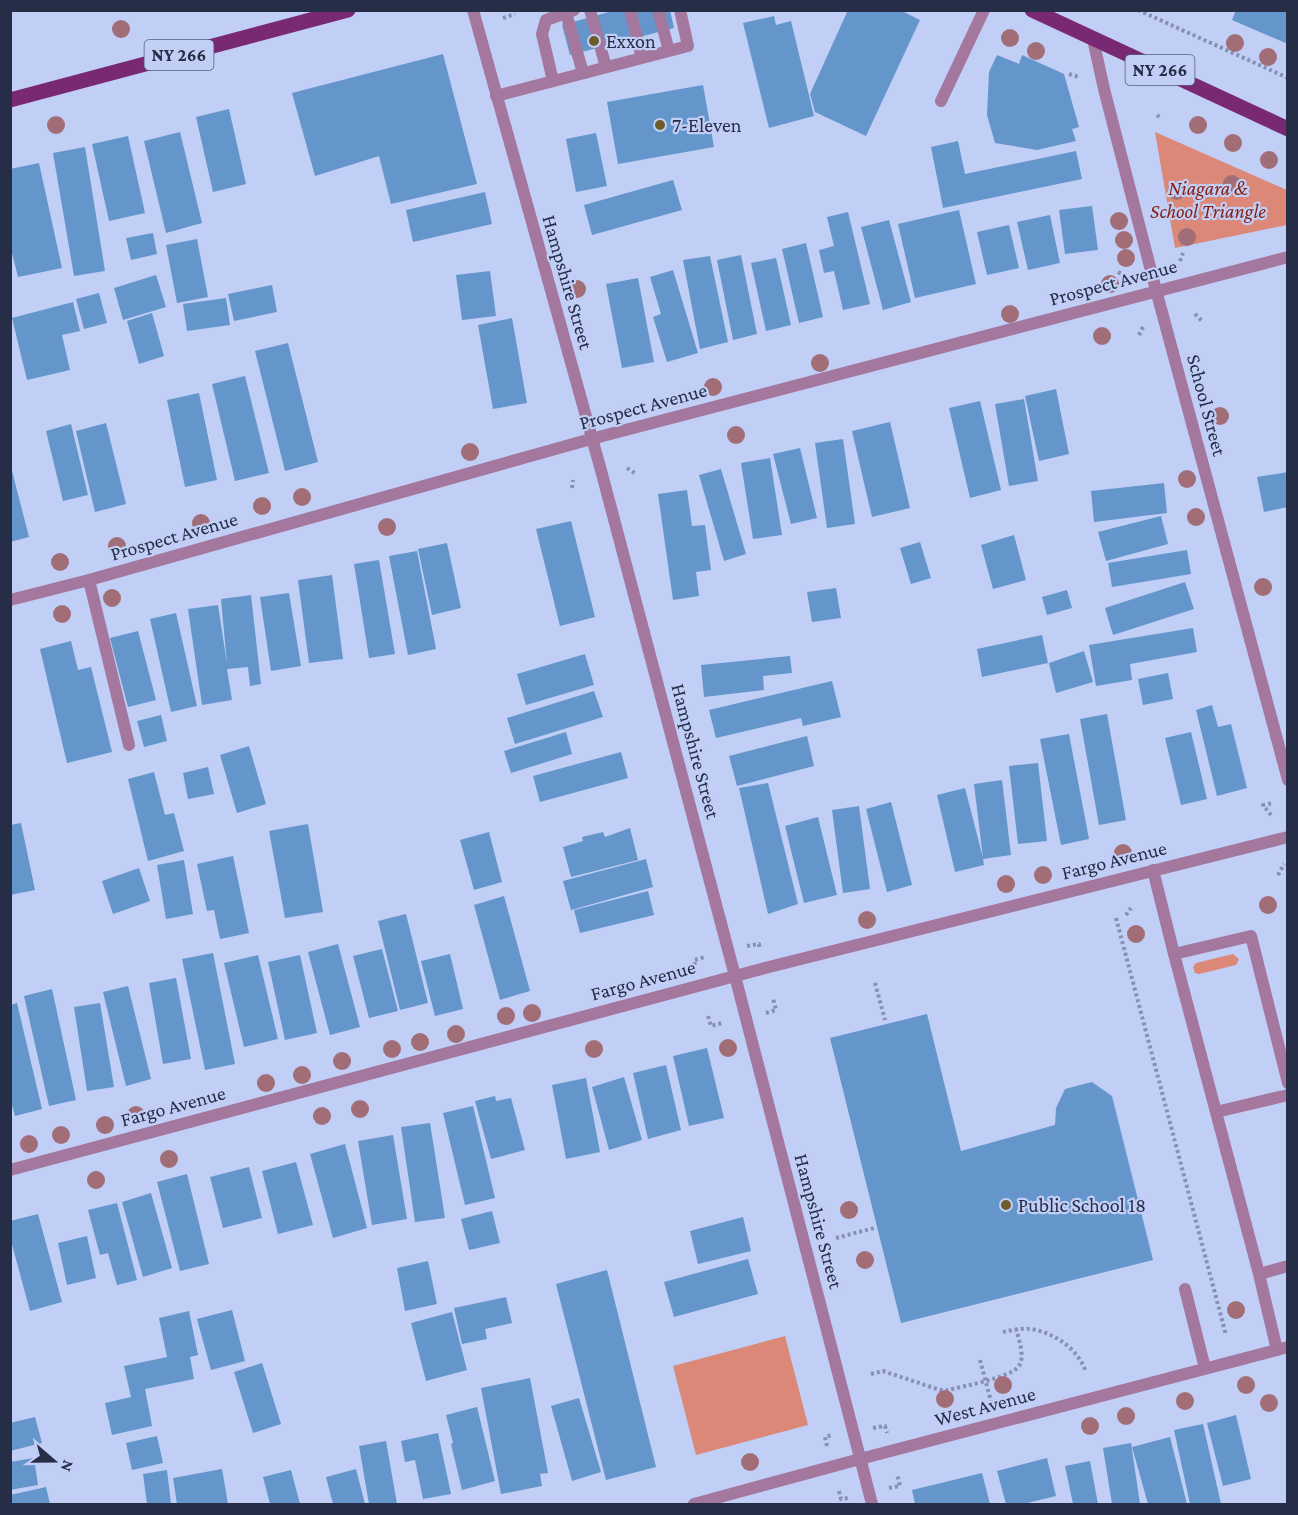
<svg xmlns="http://www.w3.org/2000/svg" width="1298" height="1515" font-family="'Crimson Pro',serif">
	<rect width="100%" height="100%" fill="#c1cef6"/>
	<path fill="#dc8878" d="M1155,132l132,58v35l-112,23z
		M1233,954l6,5 -3,6 -37,9 -4,-1 -2,-6 3,-4z
		M785,1336l23,89 -112,30 -23,-89z"/>
	<path fill="#6496cb" d="M616,10h54l4,18 -104,27 -8,-30z
		M848,10h52l20,10 -54,116 -51,-24 -5,-18z
		M1236,10h52v34l-56,-24z
		M774,16l2,9 15,-4 23,95 -45,12 -26,-105z
		M443,54l34,130 -86,20 -12,-48 -64,20 -23,-83z
		M997,55l22,9 3,-9 42,19 15,53 -7,2 4,12 -39,9 -42,-7 -8,-28 2,-43z
		M703,85l11,62 -96,17 -11,-62z
		M229,109l17,75 -33,8 -17,-75z
		M180,132l22,91 -36,10 -22,-92z
		M596,133l11,53 -31,6 -10,-53z
		M128,136l17,77 -36,8 -17,-77z
		M958,141l7,33 111,-23 6,28 -139,29 -12,-61z
		M85,147l20,124 -31,5 -21,-123z
		M39,163l23,105 -44,9 -8,-32v-76z
		M673,180l9,30 -90,25 -8,-30z
		M485,192l7,32 -79,18 -7,-32z
		M1092,206l6,44 -33,4 -6,-44z
		M959,210l17,74 -61,14 -17,-74z
		M848,212l22,92 -27,6 -9,-39 -10,2 -5,-23 15,-4 -7,-29z
		M1050,215l10,48 -32,7 -11,-48z
		M889,220l22,82 -28,8 -22,-83z
		M1009,225l10,43 -32,7 -10,-43z
		M153,233l4,21 -26,6 -5,-22z
		M197,239l11,58 -31,6 -11,-58z
		M806,243l17,74 -24,6 -17,-74z
		M741,255l16,79 -24,6 -16,-80z
		M710,256l18,86 -28,7 -17,-89z
		M776,258l15,67 -25,6 -15,-68z
		M673,270l25,83 -31,9 -14,-45 8,-3 -11,-37z
		M490,271l6,45 -34,4 -6,-45z
		M156,275l10,32 -43,13 -9,-32z
		M638,278l16,84 -32,6 -16,-84z
		M272,285l5,27 -43,9 -6,-27z
		M99,293l8,30 -23,6 -8,-30z
		M226,298l4,27 -43,6 -4,-27z
		M73,302l7,29 -18,4 8,35 -43,10 -15,-62z
		M152,313l12,43 -25,8 -12,-43z
		M512,318l15,85 -34,6 -15,-84z
		M288,343l30,119 -33,9 -30,-120z
		M245,376l24,97 -34,8 -23,-97z
		M1056,389l13,65 -30,7 -14,-65z
		M199,393l18,87 -32,7 -18,-87z
		M1024,399l14,82 -29,5 -14,-82z
		M980,401l21,89 -31,8 -21,-90z
		M890,422l20,86 -38,9 -20,-86z
		M106,423l20,81 -31,8 -19,-81z
		M71,424l17,71 -25,6 -17,-70z
		M843,439l12,85 -28,4 -12,-85z
		M800,448l17,70 -26,6 -18,-70z
		M770,458l12,77 -29,4 -12,-76z
		M10,463l19,74 -19,5z
		M721,469l25,85 -22,7 -25,-86z
		M1288,472v35l-24,5 -7,-35z
		M1164,483l3,30 -73,9 -3,-31z
		M687,490l5,36 13,-1 6,45 -15,2 3,24 -26,4 -15,-106z
		M1161,516l7,28 -62,17 -8,-29z
		M571,521l24,96 -35,9 -24,-97z
		M1014,535l12,45 -33,9 -12,-44z
		M920,542l11,36 -20,6 -11,-36z
		M447,543l14,65 -29,7 -14,-66z
		M1187,550l4,24 -79,13 -4,-24z
		M417,551l19,98 -28,6 -19,-99z
		M379,560l16,94 -26,4 -15,-94z
		M332,575l11,84 -34,4 -11,-83z
		M1185,582l9,27 -81,26 -8,-27z
		M836,588l5,30 -29,4 -5,-30z
		M1067,590l5,18 -25,7 -5,-18z
		M289,593l12,73 -30,5 -11,-74z
		M251,595l10,89 -11,2 -2,-19 -21,2 5,31 -30,5 -14,-96 30,-4 9,59 -6,-65z
		M176,613l21,93 -26,6 -21,-93z
		M1193,628l4,24 -67,12 2,16 -36,6 -7,-41z
		M138,631l18,69 -28,7 -18,-69z
		M1042,635l6,28 -66,14 -5,-28z
		M71,641l7,29 13,-3 21,85 -45,11 -27,-114z
		M1084,651l9,31 -37,11 -7,-30z
		M585,654l9,31 -68,20 -9,-31z
		M790,656l2,17 -29,3 1,14 -60,7 -3,-32z
		M1168,673l5,26 -30,6 -5,-26z
		M832,681l9,36 -38,9 -2,-8 -85,20 -7,-28z
		M594,691l9,26 -88,27 -8,-26z
		M1212,705l6,22 13,-3 16,64 -30,8 -21,-86z
		M1107,714l19,106 -27,5 -19,-106z
		M161,715l6,26 -23,6 -7,-26z
		M566,732l6,22 -61,19 -7,-22z
		M1191,732l16,67 -26,6 -16,-67z
		M1069,734l20,105 -28,6 -21,-106z
		M807,736l7,30 -77,20 -8,-30z
		M249,746l17,58 -29,9 -17,-58z
		M621,752l7,26 -88,24 -7,-26z
		M1038,763l9,78 -29,3 -9,-78z
		M208,767l6,27 -26,5 -5,-26z
		M154,772l11,43 9,-2 10,38 -36,10 -20,-82z
		M1002,780l9,75 -28,4 1,6 -29,7 -18,-77 28,-7 18,70 -9,-74z
		M768,783l30,121 -30,10 -29,-126z
		M891,802l21,83 -25,7 -21,-83z
		M859,806l11,83 -27,4 -11,-83z
		M818,817l19,78 -33,8 -19,-77z
		M21,823l14,67 -25,5v-70z
		M308,824l15,88 -38,6 -16,-87z
		M630,828l8,32 -67,17 -8,-30 20,-6 -1,-4 21,-5 2,5z
		M489,832l13,50 -28,8 -14,-50z
		M233,856l16,77 -29,6 -6,-29 -7,1 -10,-47z
		M646,859l7,28 -82,23 -8,-29z
		M184,860l9,54 -27,5 -9,-54z
		M139,868l11,33 -37,13 -11,-33z
		M648,891l6,24 -74,18 -6,-23z
		M504,896l26,95 -30,9 -26,-95z
		M406,914l22,89 -28,7 -22,-89z
		M338,944l22,83 -30,8 -22,-83z
		M382,949l16,62 -29,7 -16,-62z
		M213,953l22,111 -30,6 -23,-111z
		M450,954l13,55 -28,7 -14,-55z
		M258,955l20,84 -34,8 -20,-84z
		M300,955l17,78 -32,7 -17,-78z
		M176,978l15,81 -28,5 -14,-81z
		M128,986l23,93 -25,7 -23,-94z
		M52,989l24,111 -27,6 -25,-110z
		M17,1003l25,106 -27,7 -5,-18v-93z
		M100,1003l14,84 -27,4 -13,-84z
		M927,1014l34,137 94,-26 1,-17 9,-19 27,-7 20,14 41,164 -252,63 -71,-285z
		M707,1048l17,70 -35,8 -16,-70z
		M666,1065l15,65 -33,9 -15,-66z
		M624,1077l18,63 -33,10 -17,-63z
		M586,1078l14,74 -34,7 -14,-74z
		M495,1096l1,5 15,-3 14,52 -34,9 -16,-58z
		M473,1106l22,92 -30,7 -22,-92z
		M430,1123l15,95 -30,4 -14,-95z
		M393,1135l14,84 -35,6 -14,-84z
		M345,1144l22,84 -34,10 -23,-84z
		M296,1162l17,63 -35,9 -16,-63z
		M249,1167l13,51 -39,10 -13,-51z
		M187,1174l22,90 -29,7 -23,-89z
		M151,1193l21,75 -29,9 -21,-75z
		M117,1203l20,77 -20,5 -9,-32 -8,2 -12,-45z
		M492,1211l8,32 -31,7 -8,-31z
		M38,1214l24,88 -32,9 -20,-74v-16z
		M743,1217l8,34 -53,13 -8,-33z
		M87,1236l9,42 -29,7 -9,-42z
		M748,1259l10,35 -84,23 -10,-35z
		M428,1261l9,43 -32,7 -8,-43z
		M607,1270l49,197 -50,13 -50,-196z
		M506,1297l6,26 -27,6 2,10 -25,5 -8,-36z
		M232,1310l13,51 -34,9 -14,-51z
		M189,1311l9,44 -8,2 4,22 -49,10 7,37 -40,9 -7,-32 26,-6 -7,-31 43,-9 -8,-39z
		M452,1312l15,58 -41,11 -15,-58z
		M262,1363l19,61 -28,9 -19,-61z
		M530,1378l18,95 -8,1 2,12 -41,8 -20,-106z
		M579,1398l22,74 -29,9 -21,-75z
		M477,1407l18,74 -33,9 -11,-46 2,-1 -7,-28z
		M1236,1415l15,64 -28,7 -16,-63z
		M35,1417l7,26 -32,8v-28z
		M1203,1424l18,80h-31l-16,-74z
		M438,1433l13,61 -28,5 -8,-39 -10,2 -4,-21z
		M157,1436l6,27 -31,7 -6,-27z
		M1170,1437l17,67h-39l-16,-57z
		M386,1441l11,63h-28l-10,-58z
		M1131,1443l9,61h-28l-9,-56z
		M34,1458l4,27 -28,5v-28z
		M1047,1458l9,38 -33,8h-17l-9,-33z
		M1090,1461l8,43h-25l-8,-38z
		M222,1469l6,35h-51l-4,-26z
		M356,1469l9,35h-32l-7,-27z
		M167,1470l4,34h-24l-4,-30z
		M291,1470l9,34h-30l-7,-27z
		M982,1473l8,31h-75l-3,-14z
		M46,1487l4,17h-40v-9z"/>
	<g fill="none" stroke-linecap="round" stroke-linejoin="round">
		<path stroke="#8690b3" stroke-width="4" stroke-dasharray="3 3" stroke-linecap="butt" d="M1138,10l150,68
			M503,18l12,-4
			M1069,74l10,3
			M1157,115l4,3
			M1180,261l3,-8
			M1118,272l10,5
			M1195,314l7,7
			M1139,335l4,-8
			M627,468l9,6
			M572,488l1,-8
			M1271,815l-8,-10 11,-2
			M1278,875l6,-11
			M1126,915l5,-7
			M1116,918l110,417
			M747,946l12,-2 1,5
			M695,965l-1,-5 11,-3
			M875,983l10,37
			M766,1013l10,-3 -3,-12
			M708,1016l3,10 11,-3
			M836,1238l38,-10
			M1003,1332c9,-2 19,-4 28,-3 24,4 47,20 55,43
			M980,1360l12,45
			M871,1374l12,-3 57,19h8c15,-4 62,-12 71,-24 6,-9 0,-27 -3,-37
			M873,1428l12,-2 2,7
			M827,1446l-2,-9 7,-2
			M889,1488l11,-2 -3,-12
			M839,1491l2,8 7,-1"/>
		<path stroke="#a4789e" stroke-width="12" d="M590,10l16,57
			M630,10l12,48
			M658,10l11,41
			M566,13l17,60
			M553,81l-11,-47 4,-14 28,-10
			M496,96l192,-50 -8,-36
			M941,101l43,-91
			M89,580l40,165
			M1153,870l21,84
			M1288,1083l-37,-147 -77,18 85,320 29,-8
			M1216,1112l72,-17
			M1259,1274l18,76
			M1185,1289l20,79"/>
		<path stroke="#a4789e" stroke-width="12" d="M473,10l129,464 133,502 137,528
			M1093,39l11,50 52,201 132,490
			M10,600l79,-20 502,-141 697,-182
			M10,1170l755,-202 523,-131
			M694,1504l166,-45 428,-112"/>
		<path stroke="#792873" stroke-width="15" d="M1032,10l256,119
			M10,100l338,-90"/>
	</g>
	<g fill="#a16e78">
		<circle cx="121" cy="29" r="9"/>
		<circle cx="1010" cy="38" r="9"/>
		<circle cx="1235" cy="43" r="9"/>
		<circle cx="1036" cy="51" r="9"/>
		<circle cx="1268" cy="57" r="9"/>
		<circle cx="56" cy="125" r="9"/>
		<circle cx="1198" cy="125" r="9"/>
		<circle cx="1233" cy="143" r="9"/>
		<circle cx="1269" cy="160" r="9"/>
		<circle cx="1232" cy="184" r="9"/>
		<circle cx="1177" cy="191" r="9"/>
		<circle cx="1119" cy="221" r="9"/>
		<circle cx="1187" cy="237" r="9"/>
		<circle cx="1124" cy="240" r="9"/>
		<circle cx="1126" cy="258" r="9"/>
		<circle cx="1110" cy="284" r="9"/>
		<circle cx="577" cy="289" r="9"/>
		<circle cx="1010" cy="314" r="9"/>
		<circle cx="1102" cy="336" r="9"/>
		<circle cx="820" cy="363" r="9"/>
		<circle cx="713" cy="387" r="9"/>
		<circle cx="1220" cy="416" r="9"/>
		<circle cx="736" cy="435" r="9"/>
		<circle cx="470" cy="452" r="9"/>
		<circle cx="1187" cy="479" r="9"/>
		<circle cx="302" cy="497" r="9"/>
		<circle cx="262" cy="506" r="9"/>
		<circle cx="1196" cy="517" r="9"/>
		<circle cx="201" cy="523" r="9"/>
		<circle cx="387" cy="527" r="9"/>
		<circle cx="117" cy="546" r="9"/>
		<circle cx="60" cy="562" r="9"/>
		<circle cx="1263" cy="587" r="9"/>
		<circle cx="112" cy="598" r="9"/>
		<circle cx="62" cy="614" r="9"/>
		<circle cx="1123" cy="853" r="9"/>
		<circle cx="1043" cy="875" r="9"/>
		<circle cx="1006" cy="884" r="9"/>
		<circle cx="1268" cy="905" r="9"/>
		<circle cx="867" cy="920" r="9"/>
		<circle cx="1136" cy="934" r="9"/>
		<circle cx="532" cy="1013" r="9"/>
		<circle cx="506" cy="1016" r="9"/>
		<circle cx="456" cy="1034" r="9"/>
		<circle cx="420" cy="1042" r="9"/>
		<circle cx="728" cy="1048" r="9"/>
		<circle cx="392" cy="1049" r="9"/>
		<circle cx="594" cy="1049" r="9"/>
		<circle cx="342" cy="1061" r="9"/>
		<circle cx="302" cy="1075" r="9"/>
		<circle cx="266" cy="1083" r="9"/>
		<circle cx="360" cy="1109" r="9"/>
		<circle cx="136" cy="1115" r="9"/>
		<circle cx="322" cy="1116" r="9"/>
		<circle cx="105" cy="1125" r="9"/>
		<circle cx="61" cy="1135" r="9"/>
		<circle cx="29" cy="1144" r="9"/>
		<circle cx="169" cy="1159" r="9"/>
		<circle cx="96" cy="1180" r="9"/>
		<circle cx="849" cy="1210" r="9"/>
		<circle cx="865" cy="1260" r="9"/>
		<circle cx="1236" cy="1310" r="9"/>
		<circle cx="1003" cy="1385" r="9"/>
		<circle cx="1246" cy="1385" r="9"/>
		<circle cx="945" cy="1399" r="9"/>
		<circle cx="1185" cy="1401" r="9"/>
		<circle cx="1269" cy="1403" r="9"/>
		<circle cx="1126" cy="1416" r="9"/>
		<circle cx="1090" cy="1426" r="9"/>
		<circle cx="750" cy="1462" r="9"/>
	</g>
	<g fill="#6e5d2b" stroke="#c1cef6" stroke-width="2">
		<circle cx="594" cy="41" r="6"/>
		<circle cx="660" cy="125" r="6"/>
		<circle cx="1006" cy="1205" r="6"/>
	</g>
	<g text-anchor="middle" stroke-width="4.5" stroke-linejoin="round" paint-order="stroke">
		<g fill="#c1cef6" stroke="#545d7c" stroke-width="1.5">
			<rect x="144.5" y="40" width="69" height="30" rx="4.5"/>
			<rect x="1125.5" y="55" width="69" height="30" rx="4.5"/>
		</g>
		<g font-size="18" font-weight="bold" fill="#262d47">
			<text x="179" y="61">NY 266</text>
			<text x="1160" y="76">NY 266</text>
		</g>
		<g font-size="20" fill="#262d47" stroke="#c1cef6" text-anchor="start">
			<text x="606" y="48">Exxon</text>
			<text x="672" y="132">7-Eleven</text>
			<text x="1018" y="1212">Public School 18</text>
		</g>
		<g font-size="20" font-style="italic" fill="#861f11" stroke="#c1cef6">
			<text x="1208" y="195">Niagara &amp;<tspan x="1208" dy="23">School Triangle</tspan></text>
		</g>
		<g font-size="20" fill="#262d47" stroke="#c1cef6">
			<text transform="translate(568 282) rotate(74)" y="7">Hampshire Street</text>
			<text transform="translate(1113 282) rotate(-15)" y="7">Prospect Avenue</text>
			<text transform="translate(1207 405) rotate(75)" y="7">School Street</text>
			<text transform="translate(643 406) rotate(-15)" y="7">Prospect Avenue</text>
			<text transform="translate(174 536) rotate(-16)" y="7">Prospect Avenue</text>
			<text transform="translate(696 751) rotate(75)" y="7">Hampshire Street</text>
			<text transform="translate(1114 860) rotate(-14)" y="7">Fargo Avenue</text>
			<text transform="translate(643 980) rotate(-15)" y="7">Fargo Avenue</text>
			<text transform="translate(173 1106) rotate(-15)" y="7">Fargo Avenue</text>
			<text transform="translate(819 1221) rotate(75)" y="7">Hampshire Street</text>
			<text transform="translate(985 1406) rotate(-15)" y="7">West Avenue</text>
		</g>
	</g>
	<rect width="1298" height="1515" fill="none" stroke="#262d47" stroke-width="24"/>
	<g transform="translate(54 1461) rotate(110)" stroke="#c1cef6" stroke-width="4.5" paint-order="stroke">
	<path d="M0-4.5L10 22L0 15L-10 22Z" fill="#262d47"/>
	<text y="-9" font-size="16" font-weight="bold" text-anchor="middle" fill="#262d47">N</text>
	</g>
</svg>
